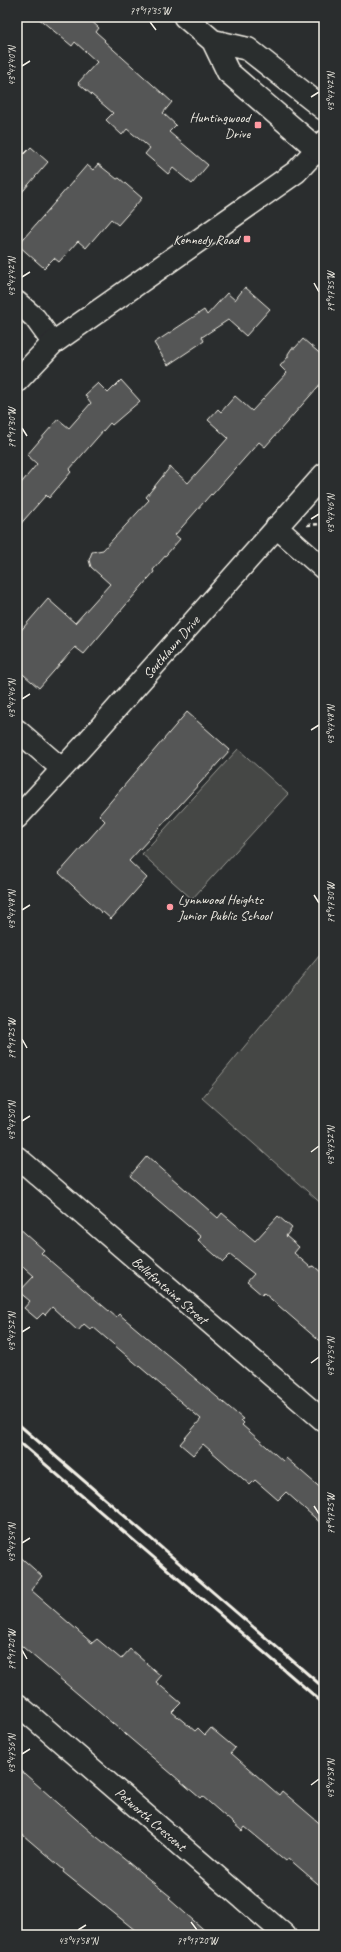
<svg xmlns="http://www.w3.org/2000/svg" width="341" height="1952" font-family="Caveat,sans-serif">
	<rect width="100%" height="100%" fill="#2a2d2e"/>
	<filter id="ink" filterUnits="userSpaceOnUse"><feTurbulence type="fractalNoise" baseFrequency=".025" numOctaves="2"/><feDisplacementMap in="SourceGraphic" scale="8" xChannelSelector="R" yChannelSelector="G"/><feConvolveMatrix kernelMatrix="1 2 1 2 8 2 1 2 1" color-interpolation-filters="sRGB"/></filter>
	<g filter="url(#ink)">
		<path fill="#444645" stroke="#9c9c96" d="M238,749l50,45 -96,105 -50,-45z
			M324,950v256l-122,-108z"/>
		<path fill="#555756" stroke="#f4f1e8" d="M37,17h50l12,11 -3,4 9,8 -1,1 68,61 -9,11 13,12 -7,7 39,33 -16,19 -19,-16 -5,6 -23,-20 5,-6 -23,-19 -5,6 -16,-15 7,-7 -35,-30 19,-21 -22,-20 -3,4z
			M17,147l7,7 7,-7 17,15 -31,36z
			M98,164l19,15 2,-1 23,20 -24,27 -7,-6 -25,29 -8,-7 -19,21 -5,-4 -10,10 -26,-23 69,-80 6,5z
			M245,287l25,22 -24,27 -18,-16 -26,17 2,4 -36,24 -14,-22 50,-33 3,5 20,-22 8,7z
			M303,339l21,18v23l-59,67 -6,-5 -47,53 -1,-1 -36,41 5,4 -27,31 1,2 -70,82 -9,-7 -36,41 -22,-19v-34l31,-36 27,24 35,-39 -19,-17 -2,-7 3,-8 11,-2 11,-12 35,-38 -3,-3 24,-30 18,16 40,-45 -20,-18 10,-11 3,3 14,-16 17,15 35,-38 -7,-7 8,-9v-3l4,-6h3z
			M121,380l19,21 -28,24 -2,-2 -41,47 2,2 -22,26 -3,-3 -29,33v-40l20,-24 -10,-9 31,-36 11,9 22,-25 -6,-8 13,-12 10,10z
			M187,712l43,38 -101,111 18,17 -36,41 -8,-7 -1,1 -43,-40 46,-52 -6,-6z
			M147,1156l71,62 4,-5 33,28 23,-25 14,12 -6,8 13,11 -5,6 16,14 4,-1 10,9v70l-60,-52 -2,2 -15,-13 7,-8 -24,-19 -7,7 -25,-22 3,-3 -71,-61z
			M17,1226l27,24 -3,3 42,36 33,28 3,-3 124,105 -2,1 3,3 -2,2 41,36 3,-3 38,33v35l-38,-34 -8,8 -23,-20 -5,5 -47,-41 -10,11 -13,-11 21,-25 -108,-92 -2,3 -7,-6 -6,7 -26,-24 -7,8 -2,-2 -6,6 -13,-11 6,-7 -11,-9 15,-16 -17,-15z
			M17,1554l25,22 -11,14 61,53 5,-4 24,20 9,-10 31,27 -5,6 25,21 -9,9 23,19 3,-3 7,7 6,-7 24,20 -4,5 48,42 3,-4 42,36v62l-36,-31 -2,3 -41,-34 -3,4 -40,-35 -2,2 -183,-156z
			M17,1767l75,66 79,64 -2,2 41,36h-69l-78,-63 1,-2 -47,-40z"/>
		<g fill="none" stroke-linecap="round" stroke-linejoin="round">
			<defs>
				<path id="minor" d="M17,302l18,16 18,25
					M276,527l48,42
					M17,730l45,39
					M17,818l68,-74 239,-270
					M17,1157l307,264
					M17,1704l268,231"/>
				<path id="tertiary" d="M17,381l36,-38 243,-171 28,-30"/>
				<path id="secondary" d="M185,17l28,24 15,31 96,83
					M213,41l35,8 76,60"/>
			</defs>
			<use href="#minor" stroke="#f4f1e8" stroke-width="24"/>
			<use href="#tertiary" stroke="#f4f1e8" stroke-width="25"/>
			<use href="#secondary" stroke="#f4f1e8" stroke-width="25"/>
			<path stroke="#f4f1e8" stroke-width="2.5" stroke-dasharray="4 3" stroke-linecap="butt" d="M307,525l17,-1"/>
			<use href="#minor" stroke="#2a2d2e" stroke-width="21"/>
			<use href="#tertiary" stroke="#2a2d2e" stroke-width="22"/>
			<use href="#secondary" stroke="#2a2d2e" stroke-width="22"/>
			<path stroke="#f4f1e8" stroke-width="3" d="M17,1423l307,265
				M17,1440l307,264"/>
		</g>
	</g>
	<path fill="none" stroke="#f4f1e8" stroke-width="1.5" d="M150,22l6,8M22,66l8,-5M311,97l8,-5M22,277l8,-5M314,283l5,9M22,428l5,8M311,519l8,-5M22,699l8,-5M311,730l8,-5M314,895l5,8M22,910l8,-5M22,1039l5,9M22,1121l8,-5M311,1152l8,-6M22,1332l8,-5M311,1363l8,-6M314,1506l5,8M22,1543l8,-5M22,1650l5,9M22,1754l8,-5M311,1785l8,-6M191,1922l6,8M78,1930l8,-5"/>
	<g fill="#ff9aa2" stroke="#2a2d2e" stroke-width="1.5">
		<rect x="254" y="121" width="8" height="8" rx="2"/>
		<rect x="243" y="235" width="8" height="8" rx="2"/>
		<circle cx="170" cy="907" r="4"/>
	</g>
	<g text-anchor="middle" stroke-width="3" stroke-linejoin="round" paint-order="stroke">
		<g font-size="14" fill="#f4f1e8" stroke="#2a2d2e" text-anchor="end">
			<text x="250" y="122">Huntingwood<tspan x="250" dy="16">Drive</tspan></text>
			<text x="239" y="244">Kennedy Road</text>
			<text x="178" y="904" text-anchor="start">Lynnwood Heights<tspan x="178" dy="16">Junior Public School</tspan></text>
		</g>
		<g font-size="14" fill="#f4f1e8" stroke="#2a2d2e">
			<text transform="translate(171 647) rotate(-49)" y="5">Southlawn Drive</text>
			<text transform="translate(170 1290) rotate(41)" y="5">Bellefontaine Street</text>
			<text transform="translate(151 1819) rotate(41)" y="5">Petworth Crescent</text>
		</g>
	</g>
	<rect width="341" height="1952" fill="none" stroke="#2a2d2e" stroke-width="44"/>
	<rect x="22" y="22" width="297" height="1908" fill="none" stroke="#f4f1e8" stroke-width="1.5"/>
	<g font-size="10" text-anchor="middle" fill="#f4f1e8">
		<text x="150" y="14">79°17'35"W</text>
		<text transform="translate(11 66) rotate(-90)" y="4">43°47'40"N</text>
		<text transform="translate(330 92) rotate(-90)" y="4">43°47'42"N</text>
		<text transform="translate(11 277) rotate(-90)" y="4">43°47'42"N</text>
		<text transform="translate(330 292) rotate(-90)" y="4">79°17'35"W</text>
		<text transform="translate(11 428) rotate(-90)" y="4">79°17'30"W</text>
		<text transform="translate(330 514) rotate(-90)" y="4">43°47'46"N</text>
		<text transform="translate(11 699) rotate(-90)" y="4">43°47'46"N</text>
		<text transform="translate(330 725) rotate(-90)" y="4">43°47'48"N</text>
		<text transform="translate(330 903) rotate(-90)" y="4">79°17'30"W</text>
		<text transform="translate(11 910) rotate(-90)" y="4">43°47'48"N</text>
		<text transform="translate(11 1039) rotate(-90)" y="4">79°17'25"W</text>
		<text transform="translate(11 1121) rotate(-90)" y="4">43°47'50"N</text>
		<text transform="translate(330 1146) rotate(-90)" y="4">43°47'52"N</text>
		<text transform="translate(11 1332) rotate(-90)" y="4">43°47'52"N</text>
		<text transform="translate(330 1357) rotate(-90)" y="4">43°47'54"N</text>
		<text transform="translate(330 1514) rotate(-90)" y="4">79°17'25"W</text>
		<text transform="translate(11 1543) rotate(-90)" y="4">43°47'54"N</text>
		<text transform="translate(11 1650) rotate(-90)" y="4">79°17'20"W</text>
		<text transform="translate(11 1754) rotate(-90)" y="4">43°47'56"N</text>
		<text transform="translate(330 1779) rotate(-90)" y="4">43°47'58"N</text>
		<text x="78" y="1944">43°47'58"N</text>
		<text x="197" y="1944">79°17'20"W</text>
	</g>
</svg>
